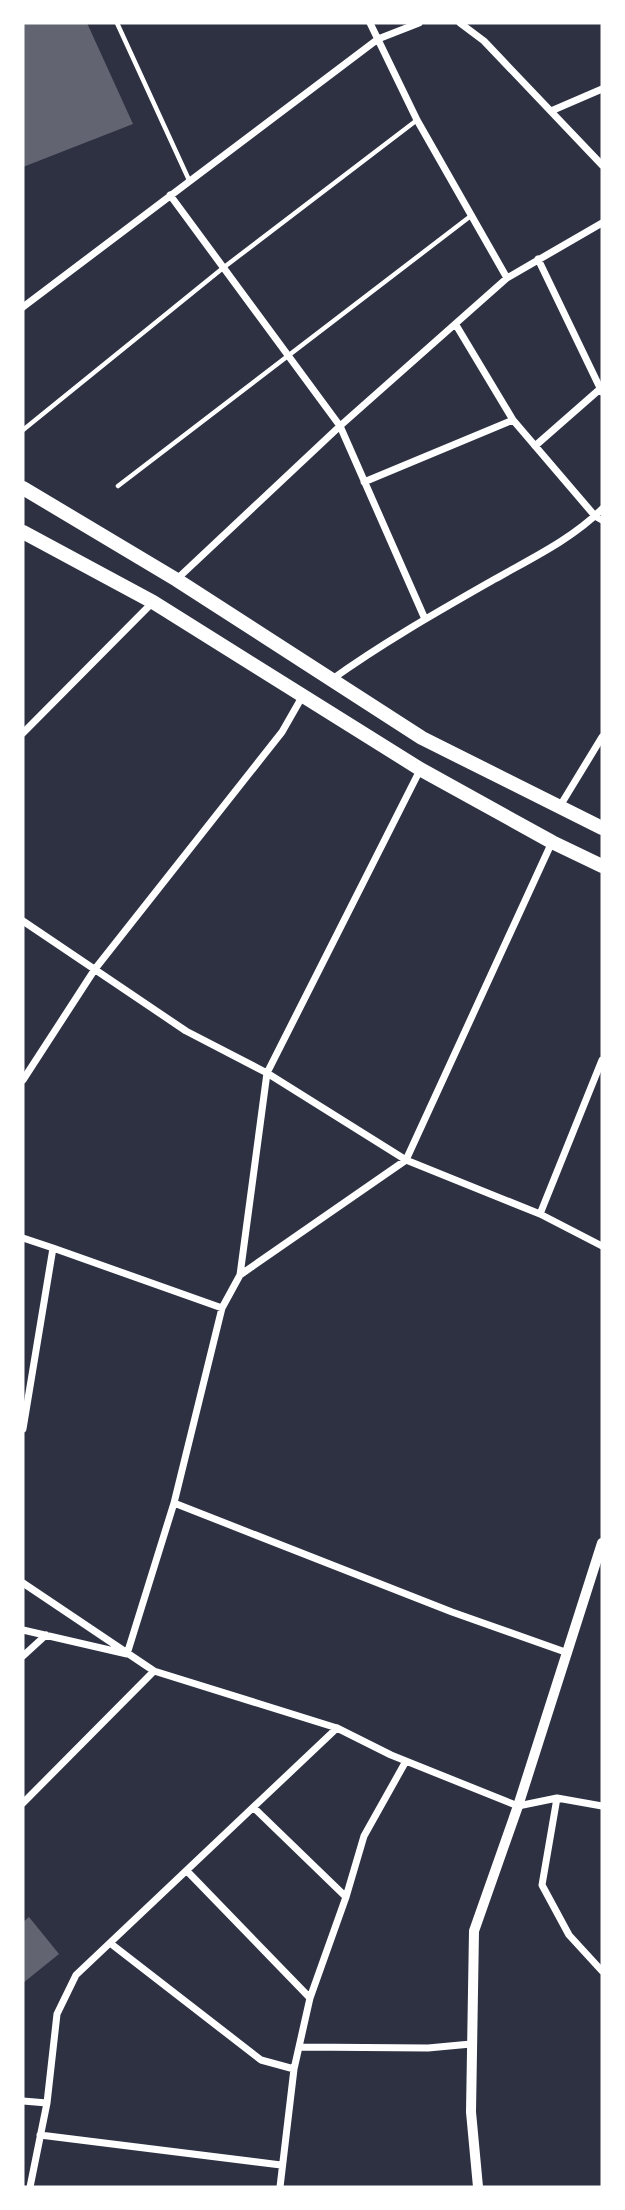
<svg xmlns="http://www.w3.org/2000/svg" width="625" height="2210" font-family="Helvetica,sans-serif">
	<rect width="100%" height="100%" fill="#2d3142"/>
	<path fill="#626471" d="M23,23h64l46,101 -110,43z
		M29,1917l30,37 -36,29v-61z"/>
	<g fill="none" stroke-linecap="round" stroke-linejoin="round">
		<path stroke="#fff" stroke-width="4.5" d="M117,23l72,157
			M23,430l200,-162 194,-148
			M118,486l354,-271"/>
		<path stroke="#fff" stroke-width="7" d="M370,23l47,97 90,158
			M460,23l24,18 118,124
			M551,111l51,-22
			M170,195l170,231 85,193
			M538,259l64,133
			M23,307l355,-268 41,-16
			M456,325l57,95 82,96 7,4
			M535,446l65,-57
			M364,482l149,-62
			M177,579l163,-153 167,-148 95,-55
			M331,680c53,-38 108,-69 164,-101 37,-21 77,-40 107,-70
			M23,733l130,-131
			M560,806l42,-69
			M23,921l163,110 81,42 139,87 134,54 62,32
			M23,1080l72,-111 187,-237 20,-35
			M540,1214l62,-154
			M23,1238l30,10 -30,181
			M53,1248l169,60
			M240,1275l166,-115 146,-318
			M174,1503l48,-195 18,-33 27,-202 153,-303
			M23,1583l131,88 183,57 54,27 127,51 39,-8 45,8
			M23,1630l104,24 47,-151 278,109 116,41
			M23,1656l23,-21
			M557,1798l-15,87 27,50 33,36
			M23,1803l131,-132
			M254,1808l92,89
			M187,1871l123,127
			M110,1943l151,117 33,9
			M300,2047l128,1 43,-4
			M23,2101l24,2
			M40,2135l241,30
			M30,2187l17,-84 10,-89 19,-39 261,-247
			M280,2187l14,-118 16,-71 36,-101 18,-61 42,-75"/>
		<path stroke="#fff" stroke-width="10" d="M478,2187l-7,-75 3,-181 44,-125 84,-263"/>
		<path stroke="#fff" stroke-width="14" d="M23,488l154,92 245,158 180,90
			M23,532l130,70 267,167 132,73 50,24"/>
	</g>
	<rect width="625" height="2210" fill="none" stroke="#ffffff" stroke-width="49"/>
</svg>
